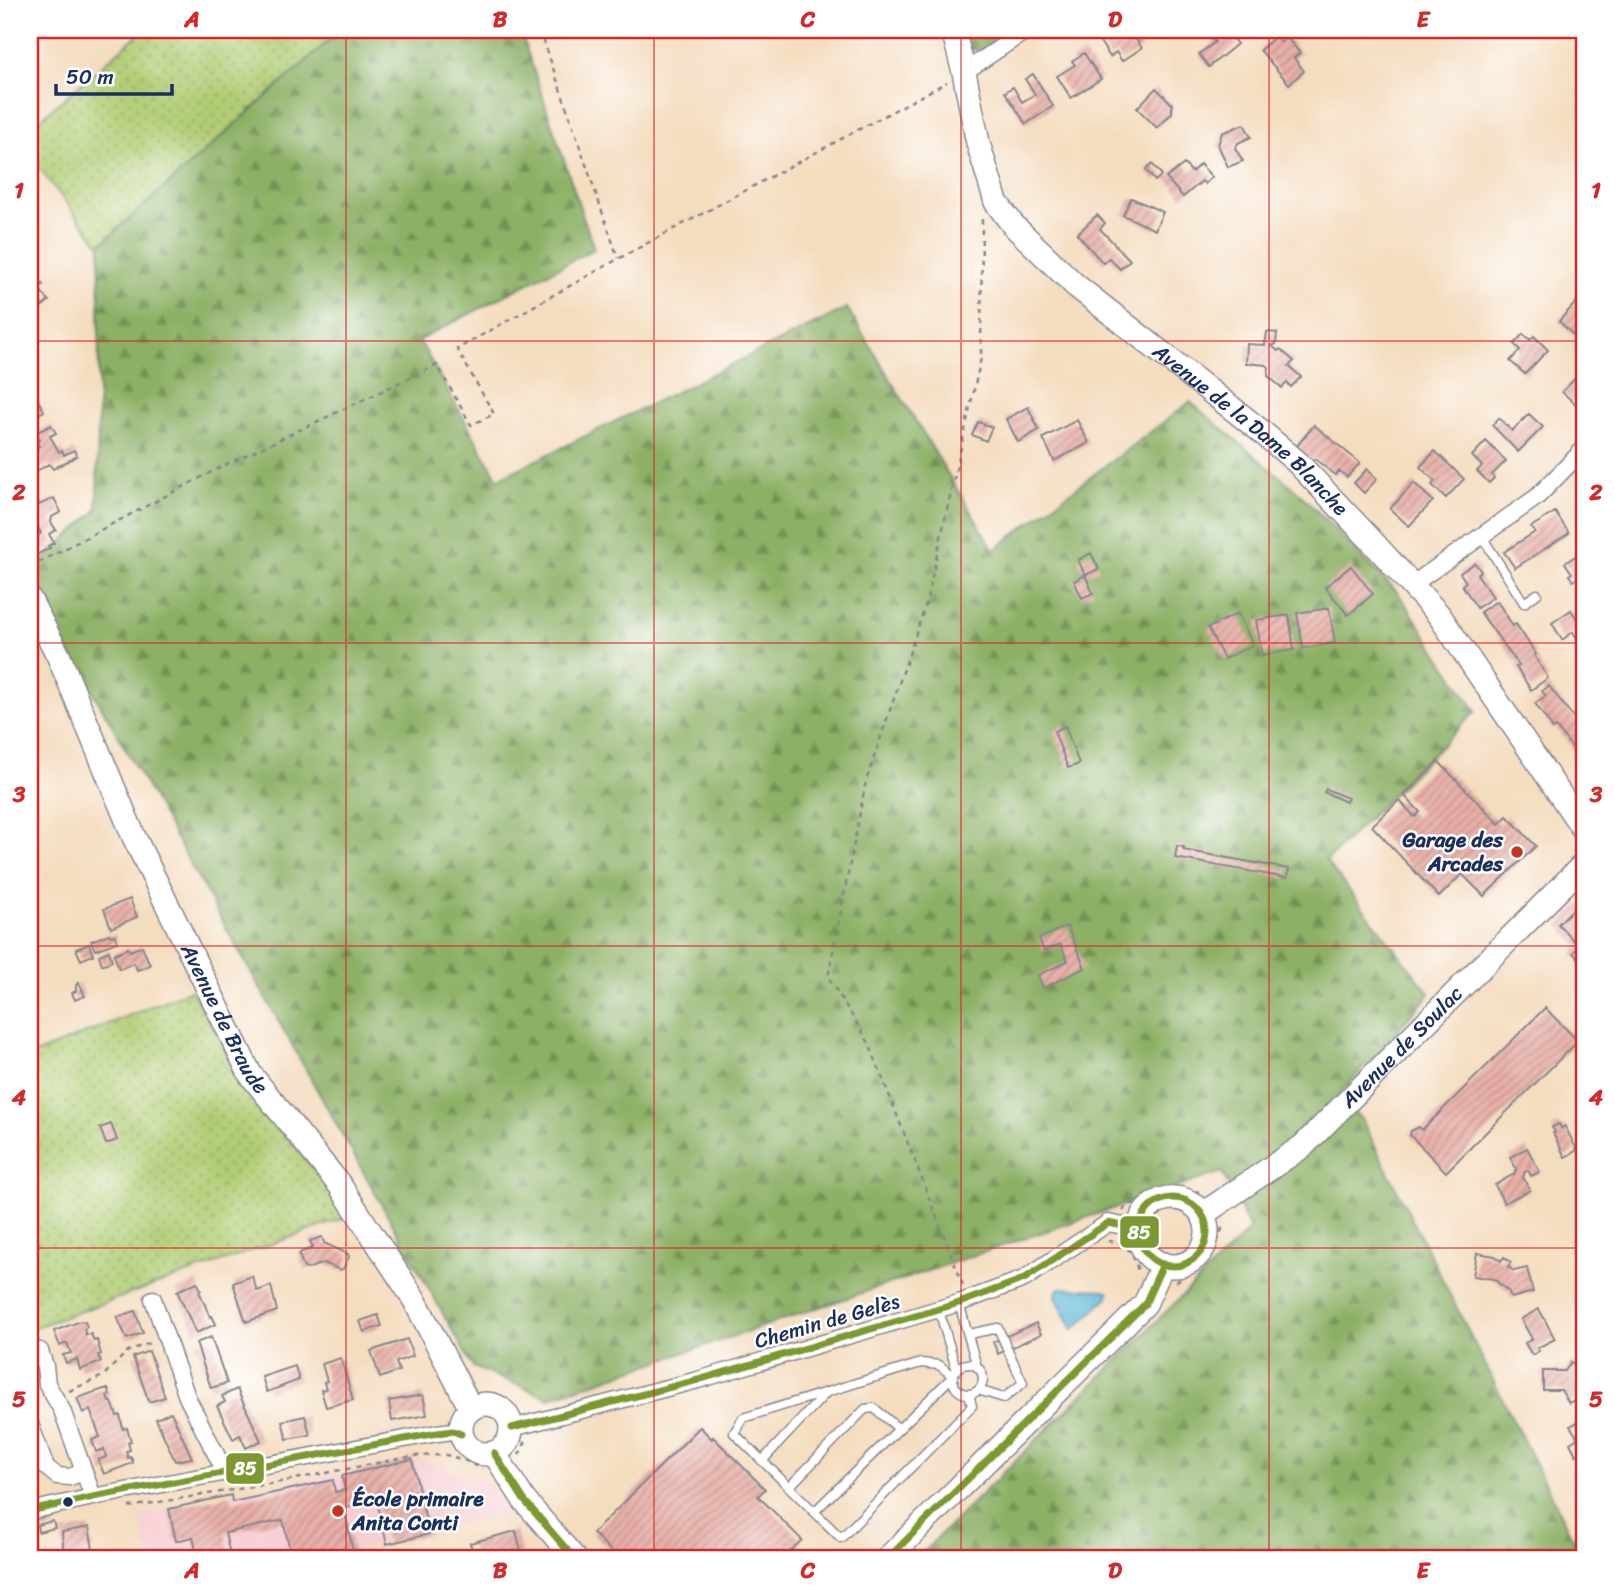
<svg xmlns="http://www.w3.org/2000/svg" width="1615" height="1589" font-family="Sriracha,sans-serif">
	<defs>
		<pattern id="green-dots" width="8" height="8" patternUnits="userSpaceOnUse" patternTransform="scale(1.75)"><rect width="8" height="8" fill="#b1cc73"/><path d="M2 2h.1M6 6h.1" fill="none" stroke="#8fa662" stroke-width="1.8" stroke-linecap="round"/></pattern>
		<pattern id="forest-firs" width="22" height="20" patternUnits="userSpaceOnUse" patternTransform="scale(1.75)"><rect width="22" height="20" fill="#8cb065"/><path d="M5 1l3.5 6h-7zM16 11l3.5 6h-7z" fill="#729056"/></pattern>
		<pattern id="building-hatch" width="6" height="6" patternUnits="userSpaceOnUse" patternTransform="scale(1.75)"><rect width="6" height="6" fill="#e9b0a8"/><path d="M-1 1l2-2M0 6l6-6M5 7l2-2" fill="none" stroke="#bc908c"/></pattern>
	</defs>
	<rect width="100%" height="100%" fill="#fff"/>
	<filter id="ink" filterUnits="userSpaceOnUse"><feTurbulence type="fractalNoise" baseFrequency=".0143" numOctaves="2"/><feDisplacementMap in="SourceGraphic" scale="14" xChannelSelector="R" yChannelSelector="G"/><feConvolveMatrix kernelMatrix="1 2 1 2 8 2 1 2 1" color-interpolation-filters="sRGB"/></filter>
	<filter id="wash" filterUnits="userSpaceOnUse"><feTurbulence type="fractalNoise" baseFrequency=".00686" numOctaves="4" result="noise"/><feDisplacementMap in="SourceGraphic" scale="28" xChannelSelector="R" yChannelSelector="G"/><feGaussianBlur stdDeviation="1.57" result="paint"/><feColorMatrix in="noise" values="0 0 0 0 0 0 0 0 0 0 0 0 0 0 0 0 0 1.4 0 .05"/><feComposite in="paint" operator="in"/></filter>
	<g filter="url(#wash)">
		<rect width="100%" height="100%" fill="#f4dcbe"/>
		<path fill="#f7cfd4" d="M412,1459l29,6 43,17 11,8 21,23 -203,46h-164l-9,-41 29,-9 159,-35 14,1z"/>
		<path fill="url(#green-dots)" stroke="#667e68" stroke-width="2" d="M143,30h198l-241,215 -70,-88v-29z
			M191,990l59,100 101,126 -321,113v-273z"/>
		<path fill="url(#forest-firs)" stroke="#547062" stroke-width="2" d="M341,30h179l74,219 -175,91 79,139 349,-171 147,242 196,-148 106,88 102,103 78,118 -150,150 104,133 -92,102 24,24 221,439h-667l334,-330 -28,-57 -673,226 -76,-31 -366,-651 -77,-131v-13l67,-62 3,-265z
			M961,30h56l-38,22 -13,-6z"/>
		<path fill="#53b2d2" stroke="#377098" stroke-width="2" d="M1061,1288l44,2 4,2 -1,5 -35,33 -17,-33v-6z"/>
		<g id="blocks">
			<path fill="url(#building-hatch)" d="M1101,30h29l12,18 -20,13 -6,-9 -6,5 -15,-23z
				M1215,30h11l11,14 -28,23 -10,-13 16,-12 -7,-8z
				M1276,36l5,6 6,-4 13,15 -6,5 10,13 -15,13 -29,-34z
				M1084,53l17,26 -30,19 -14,-22 18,-11 -3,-4z
				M1033,74l20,32 -27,18 -21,-32 8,-5 9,15 13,-8 -10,-15z
				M1156,88l16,16v9l-15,15 -20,-20z
				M1244,124l7,13 -13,6 -3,5 8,13 -15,6 -10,-22 4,-12z
				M1152,164l10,11 -7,6 -9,-11z
				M1184,164l8,8 8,-8 12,13 -7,7 -3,-3 -19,16 -17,-19z
				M1131,198l32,14 -8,18 -32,-15z
				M1097,215l8,8 -5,6 30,31 -10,9 -11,-11 -6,5 -26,-29z
				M35,275l8,10 -4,4 10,12 -19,15v-37z
				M1580,298l5,6v18l-12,13 -14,-14z
				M1267,332l10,1 -1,11 -4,2 6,5 2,-2 14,12 -5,5 12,11 -10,10 -4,-4 -5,5 -14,-12 1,-9 -3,-2 -20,-2 1,-19 18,1z
				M1523,334l7,6 4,-4 14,14 -23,24 -15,-13 10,-11 -6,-6z
				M1585,368v35l-5,5 -18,-16z
				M30,386l14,25 -14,8z
				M1028,407l11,23 -21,12 -12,-23z
				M1529,414l14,13 -25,25 -26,-27 7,-7 13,13z
				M1077,420l12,23 -35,18 -11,-23z
				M978,422l14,5 -6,14 -14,-6z
				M51,425l5,8 -6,3 9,16 3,-2 2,5 10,-5 3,6 -24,13 -4,-5 -14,8 -5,-9v-12l9,-5 -3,-4 4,-2 -4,-7z
				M1314,425l46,38 -13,14 -8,-6 -4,4 -20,-16 -6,1 -13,-13z
				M1486,441l20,20 -14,14 2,3 -5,5 -12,-12 5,-5 -10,-10z
				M1435,451l29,28 -18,19 -14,-13 3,-4 -15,-14z
				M1367,469l10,10 -13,14 -10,-10z
				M1414,483l19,18 -24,25 -19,-17z
				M54,498l7,14 -9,5 -1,5 5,8 -7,4 5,9 -6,3 2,2 -14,7 -6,-12 11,-10 -6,-10 -5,3v-14l7,-11 2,4z
				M1555,512l14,21 -54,35 -11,-16 31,-20 -4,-5z
				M1583,551l2,4v27l-4,-6 -8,5 -4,-6 3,-2 -7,-10z
				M1091,553l8,16 -14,6 -7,-15z
				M1475,563l6,8 -4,3 16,23 -16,11 -15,-23 4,-3 -6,-9z
				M1351,566l22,28 -25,21 -23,-28z
				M1085,575l8,18 -11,5 -8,-17z
				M1497,601l16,25 3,-2 20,30 -2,1 14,23 -17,12 -15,-23 3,-1 -39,-54z
				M1329,608l6,35 -32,5 -6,-35z
				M1571,610l14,21v8l-5,4 -7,-11 -11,8 -10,-17z
				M1238,613l15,32 -29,14 -16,-31z
				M1289,615l5,35 -32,5 -6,-35z
				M1549,686l36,46v40l-11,-15 3,-3 -21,-27 -3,2 -18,-26 11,-7 -4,-5z
				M1065,726l14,38 -11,4 -14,-37z
				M1438,761l61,63 8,-8 29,30 -52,50 -22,-22 -23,23 -67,-71 27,-26 16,17 5,-5 -16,-17z
				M1326,789l22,9 -2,4 -22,-10z
				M1177,846l7,1 -1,3 106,19 -2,9 -112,-20z
				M130,899l7,18 -26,11 -7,-19z
				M1579,903l6,6v56l-12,-12 6,-7 -21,-22z
				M1067,926l18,42 -42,20 -5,-13 30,-14 -8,-17 -16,7 -5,-12z
				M109,934l2,2 4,-1 2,7 -22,8 -4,-9z
				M89,944l4,11 -12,5 -5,-11z
				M142,946l8,19 -13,5 -3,-7 -15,6 -5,-15 14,-6 2,3z
				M109,951l3,10 -10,4 -3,-10z
				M79,983l6,13 -10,4 -3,-7 4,-2v-6z
				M1545,1008l33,33 -132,131 -36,-37 1,-4 8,-4 3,3z
				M111,1124l6,16 -11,4 -6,-16z
				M1559,1124l2,4 4,-2 12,24 -12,7 -12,-24 2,-1 -3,-5z
				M1527,1148l13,24 -9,4 -3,-6 -3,2 -2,5 7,13 -26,13 -9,-18 19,-11 2,-5 -6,-12z
				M322,1237l2,6 24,11 1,3 -6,12 -3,1 -16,-7 -17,6 -3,-1 -5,-13 2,-3 12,-4 -3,-7z
				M1477,1253l18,3 6,5 3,-4 7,5 -3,5 6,4 13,-3 6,24 -22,6 -2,-6 -15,-13 -21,-3z
				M252,1276l5,15 14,-5 6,25 -31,11 -13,-39z
				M197,1282l4,8 -2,1 11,26 2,-1 4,8 -20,9 -19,-42z
				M1539,1309l16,30 -18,9 2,3 -7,4 -7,-12 7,-4 -11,-20z
				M135,1311l8,22 -16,6 -10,-22z
				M378,1315l4,11 -18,6 -4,-11z
				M81,1321l4,1 2,5 -3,2 2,6 5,-1 3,7 3,-1 4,14 -3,1 3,7 -21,8 -3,-11 -11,4 -3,-8 8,-2 -4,-10 -7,3 -6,-15z
				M1036,1323l5,11 -43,20 -5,-12z
				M211,1337l16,46 -16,5 -15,-45z
				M407,1339l6,17 -17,6 3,9 -19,7 -9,-27z
				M149,1351l16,46 -16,5 -16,-45z
				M341,1358l12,42 -27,7 -5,-17 5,-1 -2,-7 3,-1 -5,-17z
				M1571,1362l11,6 -7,11 9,16 -15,8 -8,-13h-18v-19h22z
				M295,1366l4,14 -32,12 -5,-15z
				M104,1389h4l2,6 -3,1 2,6h3l5,14 3,-1 3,14 4,-1 4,13 -3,1 2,8 -4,1 2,7 3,-1 2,6 -29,11 -6,-14 8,-3 -2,-8 -8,3 -4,-12 8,-3 -10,-27 -7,3 -6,-15z
				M237,1389l24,52 -15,7 -6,-13 -7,4 -16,-33 8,-4 -3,-6z
				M423,1395l4,20 -35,6 -3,-20z
				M171,1412l21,46 -17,3 -19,-42z
				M305,1416l5,19 -23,4 -5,-18z
				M1585,1418v32l-9,5 -6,-12 8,-5 -8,-12z
				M700,1427l12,12 1,-2 52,52 -7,7 44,44 -20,19 -6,-7 -7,7h-150l-26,-26z
				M412,1459l17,75 -42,10 -10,-43 -33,7 9,43 -40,8h-21l-9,-39 -58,13 6,26h-33l-5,-22 -17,4 -7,-32 62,-14 1,7 101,-22 2,12 10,-2 -3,-14z
				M53,1521l2,7 -17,4 -1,-7z
				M89,1527l4,22 -10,1 2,4 -21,4 -2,-26z
				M516,1531l6,24 -17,4h-30l-5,-16z"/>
		</g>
	</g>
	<g filter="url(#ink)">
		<use href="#blocks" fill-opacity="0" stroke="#88868e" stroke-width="2"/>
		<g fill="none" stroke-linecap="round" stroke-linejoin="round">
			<defs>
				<path id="lane" d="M1481,535l43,68 13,-9
					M959,1303l18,64
					M939,1310l16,55 4,2
					M969,1334l29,-6 25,55 -19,15 -26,-8
					M953 1379a15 15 0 1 1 30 0a15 15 0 1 1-30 0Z
					M762,1461l63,-67
					M789,1487l76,-78 9,-1 24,20
					M814,1512l139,-136 -14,-11 -18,-2 -178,55 -9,15 107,105 131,-132 -3,-12"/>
				<path id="street" d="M964,72l63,-42
					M1413,584l124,-87 48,-49
					M153,1299l34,98 38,75
					M1585,1299l-2,1 2,5
					M30,1348l10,3 5,15 2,18 15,26 31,87
					M30,1424l16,43 11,9 13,1 13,-5
					M512,1428l186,-48 261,-77 65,-24 84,-56 31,6
					M30,1511l63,-14 344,-64 16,-2 8,3"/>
				<g id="secondary">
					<path id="s1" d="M953,30l11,42 14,71 18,59 17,23 62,60 182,143 40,34 72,76 70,77 143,212"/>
					<path id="s2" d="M30,600l29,57 75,180 116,237 89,110 75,115 57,110"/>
					<circle cx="1173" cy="1232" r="34"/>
					<path id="s3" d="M1203,1214l100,-68 282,-283"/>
					<circle cx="486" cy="1429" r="25"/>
					<path d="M494,1453l30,47 51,59"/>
					<path d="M887,1559l258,-255 18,-40"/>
				</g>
			</defs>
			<use href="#lane" stroke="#88868e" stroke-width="11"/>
			<use href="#street" stroke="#88868e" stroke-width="19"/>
			<use href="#secondary" stroke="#88868e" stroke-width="26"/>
			<path stroke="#88868e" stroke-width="2.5" stroke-dasharray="5 5" stroke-linecap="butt" d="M540,30l78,228
				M30,567l191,-100 216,-102 34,60 23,-11 -37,-65 161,-90 329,-177
				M1123,1211l4,-7c11,0 17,-6 26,-11 15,-8 31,-4 46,-1
				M1108,1241c20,1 27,14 30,32
				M1176,1282l30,-18 7,-9 11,-32
				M963,1285l-94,-242 -41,-66 38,-196 60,-177 55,-246 1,-141
				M69,1391l34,-15 25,-25 24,-9
				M519,1455l8,-16
				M129,1507l146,-24 138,-27 33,-1 18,5 18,9"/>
			<use href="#lane" stroke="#fff" stroke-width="8"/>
			<use href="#street" stroke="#fff" stroke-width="16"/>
			<use href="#secondary" stroke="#fff" stroke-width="23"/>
			<defs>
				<path id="bus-1" d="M1139 1232a34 34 0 1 1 68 0a34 34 0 1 1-68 0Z
					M512,1428l186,-48 261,-77 65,-24 84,-56 31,6
					M494,1453l30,47 51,59
					M30,1511l63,-14 344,-64 16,-2 8,3
					M887,1559l258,-255 18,-40"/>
			</defs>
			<use href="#bus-1" stroke="#fff" stroke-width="12"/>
			<use href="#bus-1" stroke="#7c982e" stroke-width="7"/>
		</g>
	</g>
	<path fill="none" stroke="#d62828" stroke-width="2" stroke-opacity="0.55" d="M346,30v1529M654,30v1529M961,30v1529M1269,30v1529M30,341h1555M30,643h1555M30,946h1555M30,1248h1555"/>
	<g fill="#c8321e" stroke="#fff" stroke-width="2.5">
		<circle cx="1517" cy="852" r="7"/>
		<circle cx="338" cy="1511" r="7"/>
	</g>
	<circle fill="#1b2f5e" stroke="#fff" stroke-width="2.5" cx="68" cy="1502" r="6"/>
	<g text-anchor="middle" stroke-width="5" stroke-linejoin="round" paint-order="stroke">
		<g font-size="21" fill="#1b2f5e" stroke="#fff">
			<text dy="7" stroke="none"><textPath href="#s1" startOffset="520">Avenue de la Dame Blanche</textPath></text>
			<text dy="7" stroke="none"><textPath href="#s2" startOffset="462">Avenue de Braude</textPath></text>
			<text dy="7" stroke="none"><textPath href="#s3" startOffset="261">Avenue de Soulac</textPath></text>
			<text transform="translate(827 1321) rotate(-16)" y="7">Chemin de Gelès</text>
		</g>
		<g font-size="21" font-weight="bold" fill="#1b2f5e" stroke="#fff" text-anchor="end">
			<text x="1503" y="847">Garage des<tspan x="1503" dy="24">Arcades</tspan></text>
			<text x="352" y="1506" text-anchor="start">École primaire<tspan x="352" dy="24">Anita Conti</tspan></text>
		</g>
	</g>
	<g stroke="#fff" stroke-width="2.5">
		<rect x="1119" y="1215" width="41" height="34" rx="7" fill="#7c982e"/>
		<rect x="225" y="1452" width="40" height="33" rx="7" fill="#7c982e"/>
	</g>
	<g font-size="19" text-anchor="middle" font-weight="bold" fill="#fff">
		<text x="1139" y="1239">85</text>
		<text x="245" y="1475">85</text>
	</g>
	<rect width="1615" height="1589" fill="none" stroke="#fff" stroke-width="77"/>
	<path d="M56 84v10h116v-10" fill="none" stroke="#1b2f5e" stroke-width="3.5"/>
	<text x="66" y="84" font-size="21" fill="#1b2f5e" stroke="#ffffff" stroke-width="5" paint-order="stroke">50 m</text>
	<rect x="38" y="38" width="1538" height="1512" fill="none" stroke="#d62828" stroke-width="2.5"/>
	<g font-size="23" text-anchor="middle" font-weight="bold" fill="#d62828">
		<text x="192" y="27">A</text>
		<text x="500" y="27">B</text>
		<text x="808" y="27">C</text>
		<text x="1115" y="27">D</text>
		<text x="1423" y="27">E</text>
		<text x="19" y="198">1</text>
		<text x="1596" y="198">1</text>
		<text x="19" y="500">2</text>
		<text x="1596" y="500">2</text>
		<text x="19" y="802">3</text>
		<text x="1596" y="802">3</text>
		<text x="19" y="1105">4</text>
		<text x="1596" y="1105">4</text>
		<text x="19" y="1407">5</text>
		<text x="1596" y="1407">5</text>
		<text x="192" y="1578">A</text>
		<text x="500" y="1578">B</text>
		<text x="808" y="1578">C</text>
		<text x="1115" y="1578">D</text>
		<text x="1423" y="1578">E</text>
	</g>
</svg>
